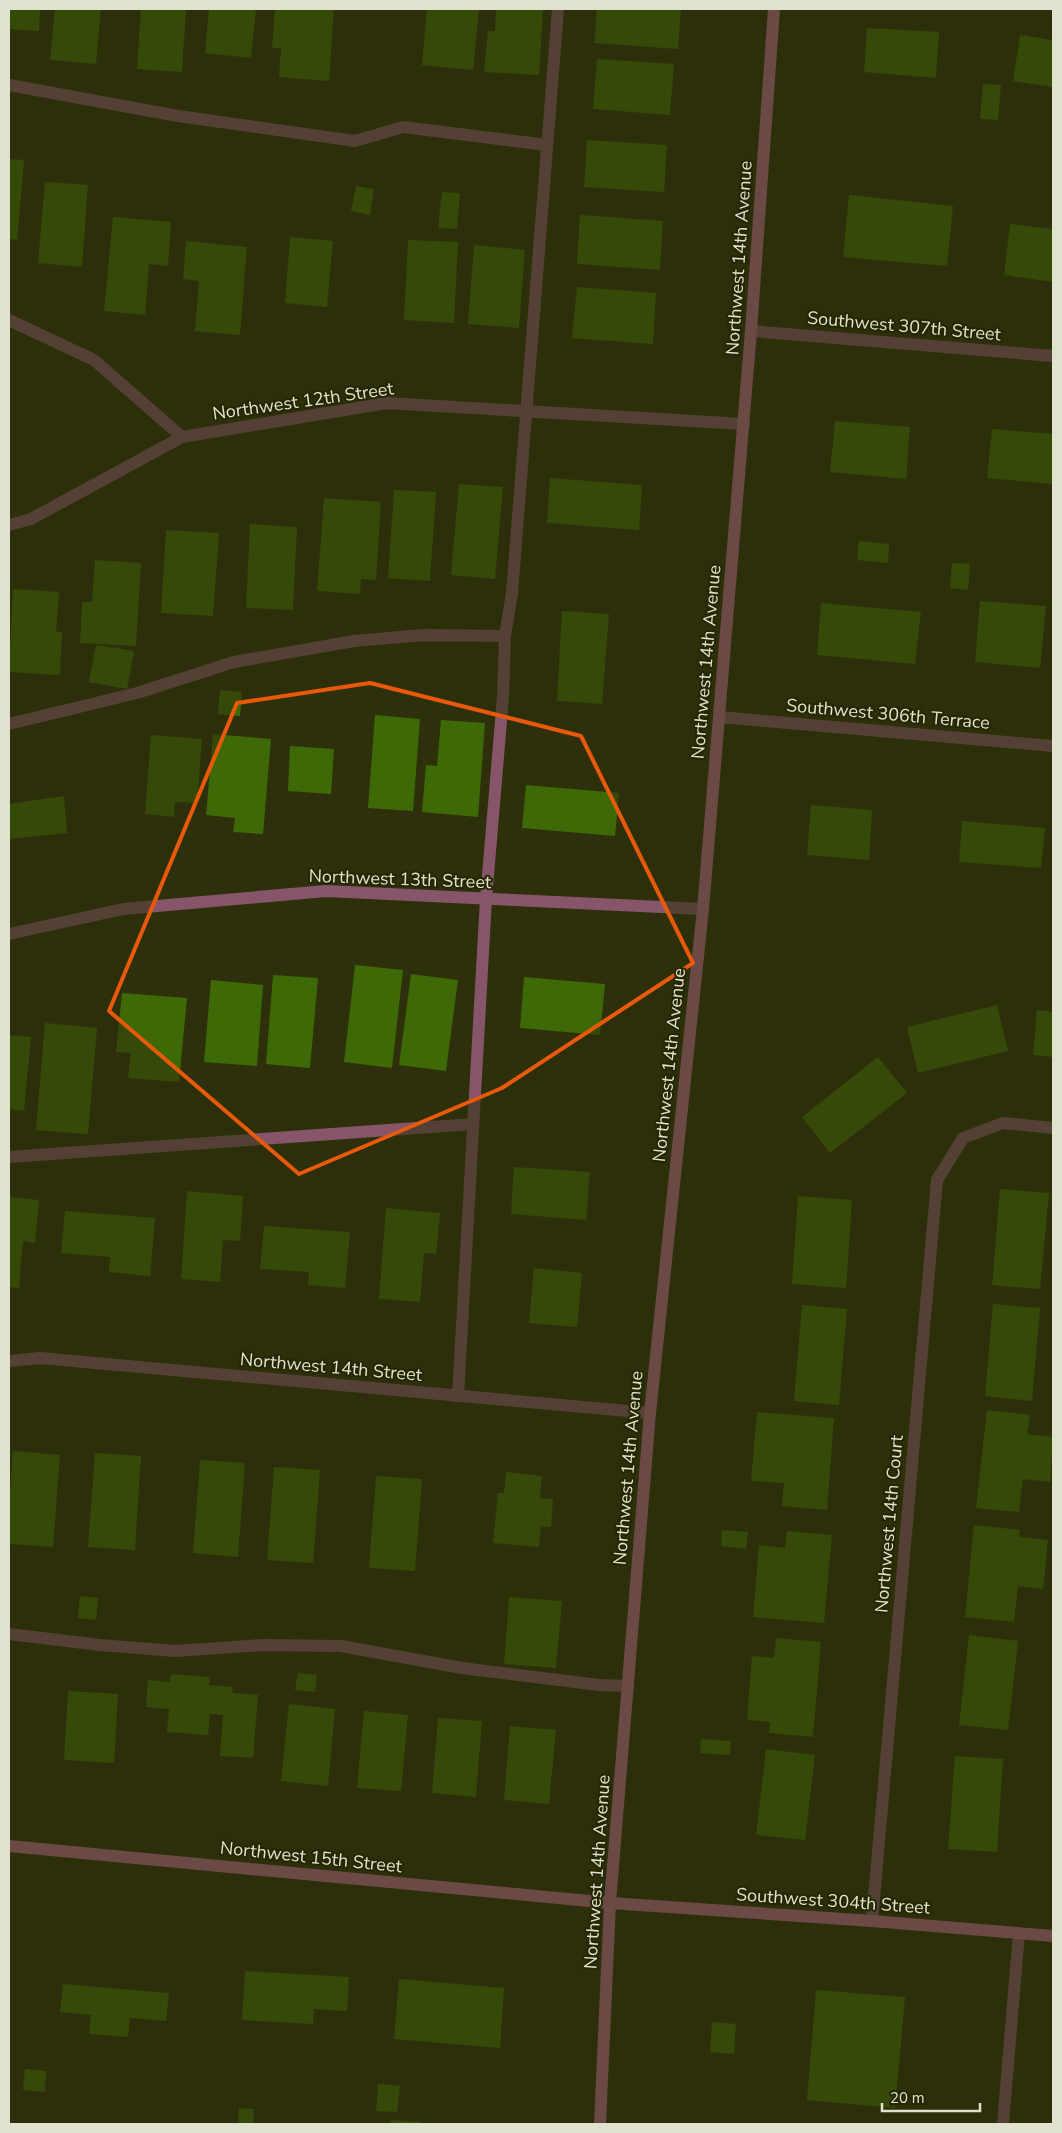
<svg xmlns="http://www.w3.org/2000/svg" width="1062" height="2133" font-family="'Nunito Sans',sans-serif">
	<rect width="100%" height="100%" fill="#2e300b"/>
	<path fill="#3e6907" d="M9,9h31l-1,22 -30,-2z
		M55,9h46l-5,55 -46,-4z
		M141,9h45l-4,63 -45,-3z
		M209,9h47l-5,49 -46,-5z
		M275,9h59l-5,72 -50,-4 2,-29h-9z
		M427,9h52l-6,61 -51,-5z
		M496,9h47l-4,66 -55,-3 4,-41h7z
		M597,9h84l-3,40 -84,-6z
		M867,28l72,4 -3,46 -72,-6z
		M1020,35l33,5v47l-40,-6z
		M597,59l77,5 -4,51 -77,-6z
		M983,84l18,1 -3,35 -18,-1z
		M587,140l80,5 -3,47 -80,-5z
		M9,159l15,1 -7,80 -8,-1z
		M45,182l43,3 -6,82 -44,-4z
		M356,186l18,3 -4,26 -19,-4z
		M442,192l18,1 -3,36 -19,-1z
		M849,195l104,11 -6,60 -104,-9z
		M580,215l83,6 -3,49 -83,-6z
		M113,217l58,5 -3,44 -19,-2 -4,51 -41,-4z
		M1010,224l43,5v53l-49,-7z
		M290,237l43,4 -6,66 -42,-4z
		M408,240l50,2 -4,81 -50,-3z
		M186,241l61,6 -7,88 -45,-4 4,-50 -16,-2z
		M474,245l51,5 -6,78 -51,-4z
		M577,287l79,6 -3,51 -81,-6z
		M835,421l75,6 -4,52 -76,-7z
		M992,429l61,5v50l-66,-6z
		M550,478l92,7 -3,45 -92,-7z
		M459,484l44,3 -8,92 -44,-4z
		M394,490l42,2 -6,89 -42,-3z
		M324,498l57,4 -5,78 -15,-1 -1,15 -43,-3z
		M250,524l47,3 -4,83 -47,-2z
		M166,530l53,3 -6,83 -52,-3z
		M859,541l30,3 -1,19 -31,-3z
		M95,560l46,3 -5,83 -56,-3 2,-41h10z
		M952,563l18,1 -2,26 -18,-2z
		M13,589l46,3 -3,40h6l-2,43 -51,-3z
		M980,601l66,5 -6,62 -65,-6z
		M821,603l100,9 -6,52 -98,-9z
		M562,611l47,3 -7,90 -45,-3z
		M96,645l38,6 -7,38 -38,-7z
		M220,690l22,2 -2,24 -22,-2z
		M375,715l45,4 -7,92 -45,-3z
		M441,720l44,3 -7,94 -56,-5 4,-47 11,1z
		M213,734l58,5 -8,95 -30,-2 2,-14 -29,-3z
		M151,735l51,4 -5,64 -22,-1 -1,15 -29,-3z
		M290,746l44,3 -3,45 -43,-3z
		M526,785l93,8 -4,43 -93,-8z
		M64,796l3,37 -58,6v-35z
		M811,805l61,5 -3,50 -62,-5z
		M962,821l83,7 -4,40 -82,-6z
		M355,965l48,5 -11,98 -48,-6z
		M411,974l47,6 -12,91 -47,-6z
		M273,975l45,3 -8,90 -44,-4z
		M524,977l81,7 -5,51 -80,-7z
		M211,980l52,5 -6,81 -53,-4z
		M122,993l65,5 -8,84 -51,-4 3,-25 -15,-1z
		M997,1005l11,46 -90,22 -11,-46z
		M1037,1010l16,2v45l-20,-2z
		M45,1023l52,5 -9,106 -52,-4z
		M9,1035l22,2 -7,74 -15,-2z
		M878,1057l29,36 -77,60 -28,-36z
		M514,1167l76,5 -4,48 -75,-6z
		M1000,1189l49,4 -9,96 -48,-4z
		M187,1191l56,5 -3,45 -17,-1 -3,42 -39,-3z
		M798,1196l54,4 -6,88 -54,-4z
		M9,1197l30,3 -4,43 -12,-2 -4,47 -10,-1z
		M386,1208l54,5 -4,41 -12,-1 -4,49 -41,-3z
		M65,1211l90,7 -5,58 -41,-4 1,-15 -49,-4z
		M264,1226l86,6 -5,56 -37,-3 1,-13 -49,-3z
		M534,1268l48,5 -5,54 -48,-4z
		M993,1304l47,4 -8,93 -47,-5z
		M802,1305l45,4 -8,96 -45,-4z
		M987,1410l43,5 -3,19 26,3 -3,45 -27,-3 -4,33 -43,-4z
		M757,1412l77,6 -7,92 -45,-4 2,-23 -33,-2z
		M13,1451l47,4 -7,92 -44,-3v-37z
		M95,1453l46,3 -6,94 -47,-3z
		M200,1460l45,3 -7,94 -45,-4z
		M274,1467l46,3 -7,93 -46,-3z
		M506,1472l36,4 -2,22 13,1 -2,28 -10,-1 -2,21 -46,-4 5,-50h6z
		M376,1476l46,3 -7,92 -46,-3z
		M974,1525l46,5 -1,7 29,3 -5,49 -25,-3 -4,36 -49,-5z
		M722,1530l26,2 -2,17 -25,-3z
		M787,1531l45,4 -8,88 -71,-6 6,-72 26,3z
		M80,1596l18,2 -2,22 -18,-2z
		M509,1597l53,4 -6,67 -52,-4z
		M969,1635l49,6 -10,89 -49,-5z
		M776,1638l45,4 -8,95 -44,-4 1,-11 -23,-2 5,-64 22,2z
		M298,1673l19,2 -2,17 -20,-2z
		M171,1674l39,3 -1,8 24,2 -1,6 26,2 -5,63 -33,-2 3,-41 -13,-1 -2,21 -41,-3 2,-23 -23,-2 2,-27 22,2z
		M68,1691l50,3 -4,69 -50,-3z
		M289,1704l46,5 -7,77 -47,-5z
		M364,1711l44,4 -7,76 -44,-3z
		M438,1718l44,3 -6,76 -44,-4z
		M510,1726l46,4 -7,74 -45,-4z
		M701,1739l30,2 -1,14 -30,-2z
		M766,1749l49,6 -10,85 -49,-5z
		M955,1756l48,3 -6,93 -49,-3z
		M245,1971l104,6 -2,34 -33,-2 -1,15 -71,-4z
		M399,1979l105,9 -4,60 -106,-9z
		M63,1984l106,9 -3,28 -36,-3 -2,19 -39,-3 2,-19 -31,-3z
		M816,1990l89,7 -10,111 -88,-8z
		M712,2022l24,2 -2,30 -24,-2z
		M25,2069l21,2 -1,21 -22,-2z
		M378,2084l22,2 -3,26 -21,-1z
		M239,2108l15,1 -1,15h-15z
		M391,2120l30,2v2h-30z"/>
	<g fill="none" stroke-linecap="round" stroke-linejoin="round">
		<path stroke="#86556a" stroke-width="12" d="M9,85l169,31 177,25 48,-14 144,18
			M9,724l128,-31 97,-31 120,-21 70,-6 81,1
			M9,1157l464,-33
			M458,1396l28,-497 17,-202 2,-61 7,-43 46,-584
			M9,1634l91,11 75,6 88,-6 78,1 121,22 137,17 29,1"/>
		<path stroke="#86556a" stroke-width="12" d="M9,320l85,40 88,77
			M751,331l302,25
			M9,525l22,-6 151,-82 205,-34 357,21
			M719,717l334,29
			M9,934l114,-25 203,-18 377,18
			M9,1361l31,-3 610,55
			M872,1921l65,-741 26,-42 40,-15 50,5
			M1003,2124l16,-191"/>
		<path stroke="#b7698c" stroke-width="12" d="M9,1846l601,57 262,18 181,15
			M600,2124l10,-221 40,-490 53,-504 48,-578 23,-322"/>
	</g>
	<path d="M0 0H1062V2133H0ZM370,683l211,53 112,227 -191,125 -203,86 -190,-163 128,-308z" fill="#2e300b" fill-opacity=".55" fill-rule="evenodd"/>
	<path fill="none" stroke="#e8590c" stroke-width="4" stroke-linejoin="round" d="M370,683l211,53 112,227 -191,125 -203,86 -190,-163 128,-308z"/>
	<g text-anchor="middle" stroke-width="4" stroke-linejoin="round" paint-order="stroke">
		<g font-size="18" fill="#e0e2ce" stroke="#252602">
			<text transform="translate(739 258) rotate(-86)" y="6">Northwest 14th Avenue</text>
			<text transform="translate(904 326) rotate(5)" y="6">Southwest 307th Street</text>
			<text transform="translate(303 401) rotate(-8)" y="6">Northwest 12th Street</text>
			<text transform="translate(706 662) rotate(-85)" y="6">Northwest 14th Avenue</text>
			<text transform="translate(888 714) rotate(5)" y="6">Southwest 306th Terrace</text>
			<text transform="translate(400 879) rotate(2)" y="6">Northwest 13th Street</text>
			<text transform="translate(669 1065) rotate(-84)" y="6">Northwest 14th Avenue</text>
			<text transform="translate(331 1367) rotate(5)" y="6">Northwest 14th Street</text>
			<text transform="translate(628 1468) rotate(-85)" y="6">Northwest 14th Avenue</text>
			<text transform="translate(889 1524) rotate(-85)" y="6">Northwest 14th Court</text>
			<text transform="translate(311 1857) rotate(6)" y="6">Northwest 15th Street</text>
			<text transform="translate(597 1872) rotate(-86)" y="6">Northwest 14th Avenue</text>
			<text transform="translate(833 1901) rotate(4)" y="6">Southwest 304th Street</text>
		</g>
	</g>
	<rect width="1062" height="2133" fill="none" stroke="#e0e2ce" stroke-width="20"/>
	<path d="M882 2103v8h98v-8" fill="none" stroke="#e0e2ce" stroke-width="2.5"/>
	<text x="890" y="2103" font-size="15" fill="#e0e2ce" stroke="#252602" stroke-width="4" paint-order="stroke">20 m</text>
</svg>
